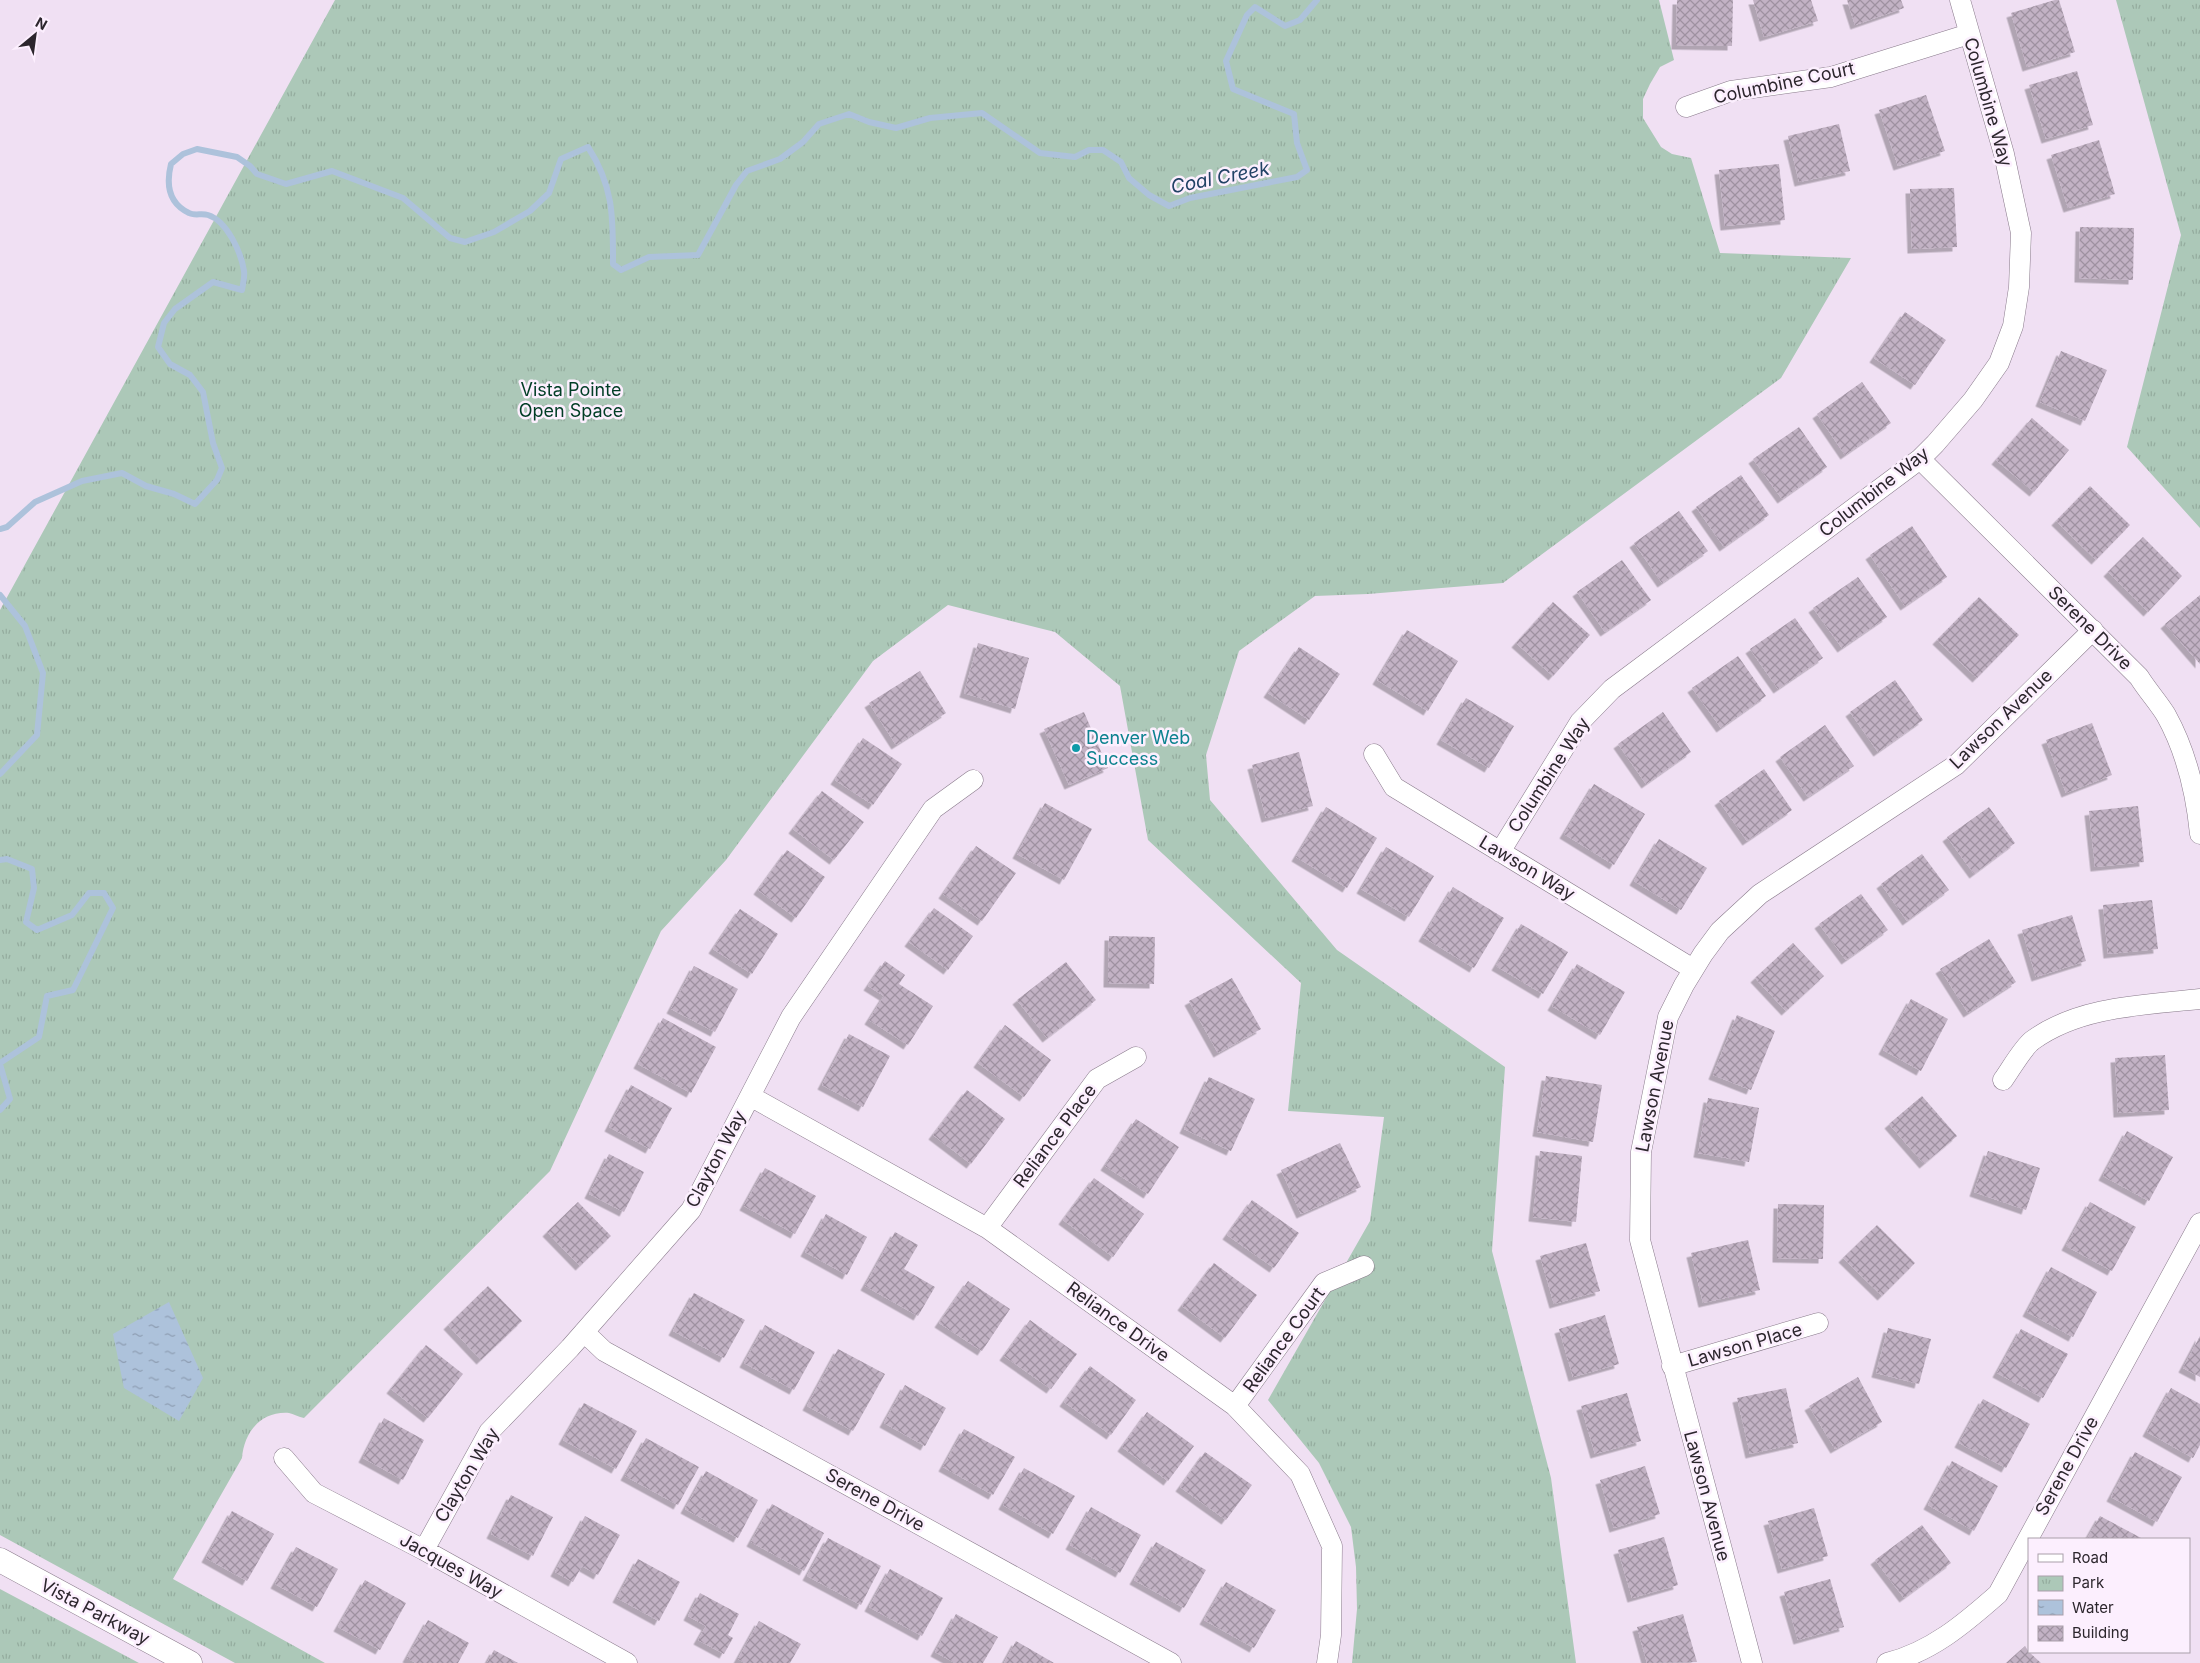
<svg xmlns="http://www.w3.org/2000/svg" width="2200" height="1663" font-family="Inter,sans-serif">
	<defs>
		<pattern id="park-tufts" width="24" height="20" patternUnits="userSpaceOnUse" patternTransform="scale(1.25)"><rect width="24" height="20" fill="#acc8b8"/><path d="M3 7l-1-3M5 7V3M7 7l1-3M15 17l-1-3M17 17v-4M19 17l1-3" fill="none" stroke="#94ac9e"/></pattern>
		<pattern id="water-ripples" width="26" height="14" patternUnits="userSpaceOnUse" patternTransform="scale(1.25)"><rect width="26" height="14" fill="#adc2db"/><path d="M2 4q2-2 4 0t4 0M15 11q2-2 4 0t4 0" fill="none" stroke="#8d9db2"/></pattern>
		<pattern id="building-cross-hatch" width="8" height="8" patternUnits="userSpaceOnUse" patternTransform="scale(1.25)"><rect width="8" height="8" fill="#c2b2c4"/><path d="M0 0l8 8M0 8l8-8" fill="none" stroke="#9e91a0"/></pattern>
		<filter id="shadow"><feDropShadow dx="-4.5" dy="4.5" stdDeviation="0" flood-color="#0004"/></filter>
	</defs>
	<rect width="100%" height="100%" fill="#f0e0f3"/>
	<path fill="url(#park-tufts)" d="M335,0h1324l15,60 -14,7 -10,17 -7,15v19l18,29 11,7 19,4 29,95 131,5 -70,120 -278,205 -135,11 -53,2 -76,55 -33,104 4,45 127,150 168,117 -13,184 59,227 25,185h-224l5,-54 -1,-42 -5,-40 -32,-64 -51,-63 102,-179 14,-104 -96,-6 13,-128 -153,-143 -28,-154 -65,-54 -107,-27 -75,56 -147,199 -65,71 -111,240 -246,247c-5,-1 -11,-4 -15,-5 -28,-2 -45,19 -47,45l-69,121 152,84h-90l-235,-128v-925z
		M2116,0h84v528l-73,-81 54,-212z
		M0,1589l139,74h-139z"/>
	<path fill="url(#water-ripples)" d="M169,1302l34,76 -24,43 -55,-33 -11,-54z"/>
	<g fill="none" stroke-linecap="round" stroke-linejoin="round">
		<path stroke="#adc2db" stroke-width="6" d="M0,529l7,-2 28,-25 47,-21 40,-8 24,13 28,8 21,10 22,-24 5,-12 -9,-25 -10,-51 -13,-17 -20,-11 -12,-17 6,-24 11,-14 38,-27 29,8c1,-6 3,-13 2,-19 -3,-19 -17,-50 -36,-56 -6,-2 -14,1 -19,-2 -21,-10 -23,-29 -18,-49l12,-10 14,-5 40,8 13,9 7,8 29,10 46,-13 71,27 47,40 15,4 29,-10 36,-21 19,-18 12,-34 27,-12c26,40 25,71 25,117l8,6 28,-13 49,-2 38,-70 11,-14 33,-12 23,-17 16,-18 30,-10 20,8 27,6 34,-10 52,-5 58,40 35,4 14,-7h14l18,12 8,16 20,17 20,11 21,-8 107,-21 10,-7 -10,-27 -3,-29 -61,-25 -7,-28 21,-46 8,-8 30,19 15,-6 17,-20
			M0,595l25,31 18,47 -6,62 -37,39
			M0,860l7,-1 25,10 2,19 -8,34 11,8 35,-15 17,-22h15l9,15 -40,82 -26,6 -8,41 -39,26
			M0,1064l10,35 -10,11"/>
	</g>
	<path fill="url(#building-cross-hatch)" filter="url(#shadow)" d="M1677,0h56l-1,46 -56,-1z
		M1753,0h58l7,21 -54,16z
		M1847,0h54l3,8 -49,17z
		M2055,0h4l16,52 -48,15 -16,-54z
		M2077,71l16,54 -47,14 -17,-54z
		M1926,95l19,56 -47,15 -19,-56z
		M1839,124l11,47 -51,11 -11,-46z
		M2099,140l16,54 -47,14 -17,-53z
		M1779,164l6,56 -60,6 -6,-56z
		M1954,188l3,59 -45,2 -2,-60z
		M2080,227l54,1 -1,52 -54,-2z
		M1905,312l41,28 -31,45 -41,-27z
		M2061,351l46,19 -22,51 -45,-19z
		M1862,382l29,41 -46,32 -28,-41z
		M2032,418l37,32 -35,42 -38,-32z
		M1799,427l28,40 -45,32 -29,-40z
		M1741,475l28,40 -45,32 -28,-40z
		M2090,486l40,39 -34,35 -40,-39z
		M1679,511l29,40 -46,32 -28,-40z
		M1912,526l35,51 -42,29 -35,-51z
		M2143,537l39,39 -34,36 -40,-40z
		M1622,560l29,40 -46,32 -28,-40z
		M1858,577l29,40 -45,31 -29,-40z
		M2200,595v69l-35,-40z
		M1979,597l40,38 -42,43 -40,-38z
		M1553,602l37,33 -37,41 -37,-33z
		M1795,618l28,40 -45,31 -28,-40z
		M1407,630l51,31 -30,50 -51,-31z
		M978,643l51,15 -14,51 -51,-16z
		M1299,647l41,27 -31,46 -41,-27z
		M1738,656l28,40 -45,32 -29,-40z
		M920,671l26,42 -50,32 -27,-42z
		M1895,680l28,40 -45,32 -28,-40z
		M1466,698l48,28 -25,42 -48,-28z
		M1084,712l24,56 -39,17 -25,-56z
		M1663,712l28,40 -45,32 -28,-40z
		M2092,723l20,52 -46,18 -20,-53z
		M1825,725l29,41 -46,31 -28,-40z
		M863,738l39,26 -29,41 -38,-25z
		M1299,752l14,54 -47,12 -14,-53z
		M1764,769l28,41 -45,31 -28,-40z
		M1594,784l51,30 -31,51 -50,-31z
		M822,791l42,31 -30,38 -41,-31z
		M1045,803l47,26 -28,51 -47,-26z
		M2138,806l6,56 -49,5 -6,-56z
		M1326,807l51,31 -30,50 -51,-31z
		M1989,807l26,36 -41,31 -27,-37z
		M1659,839l48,29 -26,42 -47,-29z
		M976,846l40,27 -34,48 -39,-27z
		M1386,847l48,29 -25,41 -48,-28z
		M787,850l38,27 -29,41 -38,-28z
		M1922,854l27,36 -42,31 -26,-37z
		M1453,887l51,31 -30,50 -51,-31z
		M1861,894l27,36 -42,30 -27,-36z
		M2152,900l6,49 -50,5 -5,-49z
		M934,908l39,28 -25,34 -39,-28z
		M740,909l38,25 -26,40 -39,-25z
		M2072,915l14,46 -50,16 -14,-47z
		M1521,924l47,28 -25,42 -47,-28z
		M1109,936l46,1 -1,47 -46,-1z
		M1989,939l27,43 -48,31 -28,-44z
		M1793,943l31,33 -38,35 -31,-33z
		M885,961l20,14 -6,9 34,22 -25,39 -39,-25 15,-24 -16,-10z
		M1066,962l30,38 -49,38 -30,-38z
		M1577,964l48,28 -25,43 -48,-29z
		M694,966l44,23 -23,43 -44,-23z
		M1232,978l29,51 -43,24 -29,-52z
		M1911,999l37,20 -27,52 -38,-21z
		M1737,1015l38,16 -24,59 -38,-15z
		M663,1018l53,29 -25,46 -53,-29z
		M1005,1025l46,35 -27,37 -46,-34z
		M849,1034l41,22 -27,51 -41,-22z
		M2165,1055l4,55 -51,3 -3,-55z
		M1546,1076l56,9 -9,57 -56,-10z
		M1209,1077l46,22 -24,52 -47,-22z
		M631,1085l41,23 -22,41 -41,-22z
		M967,1090l38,29 -34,45 -38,-29z
		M1922,1096l35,40 -33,28 -35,-40z
		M1708,1098l51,10 -10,54 -51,-9z
		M1136,1119l43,28 -31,47 -43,-28z
		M2127,1131l46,26 -24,44 -46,-25z
		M1340,1143l21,44 -60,27 -20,-44z
		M1540,1151l42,5 -6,66 -43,-5z
		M1988,1151l52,17 -14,42 -52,-18z
		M609,1154l35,18 -20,40 -35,-18z
		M765,1168l51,28 -21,38 -51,-28z
		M1094,1178l50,36 -31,43 -50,-37z
		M1252,1200l47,33 -25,35 -47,-33z
		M578,1202l33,34 -31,30 -33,-34z
		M2090,1202l46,25 -24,44 -46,-25z
		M1778,1204l46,1 -1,54 -46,-1z
		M826,1214l41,23 -20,38 -42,-23z
		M1877,1225l38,38 -33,33 -39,-38z
		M895,1232l23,13 -14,24 31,18 -17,29 -53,-30z
		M1748,1240l12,50 -57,13 -12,-50z
		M1586,1243l14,48 -46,13 -14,-48z
		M1214,1263l43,32 -32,43 -43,-32z
		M2051,1267l46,25 -24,45 -46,-25z
		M968,1281l42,28 -28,42 -43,-28z
		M488,1286l34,35 -41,39 -33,-35z
		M694,1293l51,27 -21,38 -51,-27z
		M1605,1315l14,49 -46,13 -14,-48z
		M1030,1320l47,34 -26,35 -47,-33z
		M765,1325l50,27 -21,38 -50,-27z
		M1888,1328l43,11 -12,45 -43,-11z
		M2021,1329l47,25 -25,44 -46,-25z
		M2200,1336v41l-17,-9z
		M426,1345l37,29 -35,44 -37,-29z
		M838,1349l47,25 -32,57 -46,-25z
		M1090,1366l46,34 -25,35 -47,-33z
		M1858,1377l24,45 -47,27 -26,-43z
		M905,1385l41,23 -21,38 -41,-23z
		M1786,1388l12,55 -48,11 -13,-56z
		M2171,1388l29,16v41l-7,13 -46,-26z
		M1627,1393l14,48 -46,13 -14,-48z
		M1983,1399l47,25 -24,44 -47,-25z
		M584,1403l53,28 -21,38 -53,-29z
		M1147,1412l47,34 -26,35 -46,-34z
		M384,1418l40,22 -21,40 -40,-22z
		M964,1429l51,28 -22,38 -50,-28z
		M646,1438l53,29 -21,38 -53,-29z
		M1205,1452l47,33 -26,35 -46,-33z
		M2135,1452l47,25 -25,45 -46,-25z
		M1952,1461l46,25 -24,45 -46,-26z
		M1645,1466l15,48 -46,14 -14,-48z
		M1024,1468l51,28 -22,38 -50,-29z
		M706,1471l52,29 -20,38 -53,-29z
		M511,1495l42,22 -20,39 -42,-22z
		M772,1504l52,29 -20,38 -53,-29z
		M1091,1507l50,28 -21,38 -50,-28z
		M1814,1508l14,48 -46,13 -14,-48z
		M232,1511l42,23 -27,47 -41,-23z
		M585,1516l35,19 -22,40 -16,-9 -9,16 -18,-10z
		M2100,1516l43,23h-56z
		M1922,1525l29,38 -47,35 -29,-38z
		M1664,1537l14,48 -46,13 -14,-48z
		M828,1538l53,28 -20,39 -54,-29z
		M1156,1542l50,28 -22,38 -50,-28z
		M296,1547l42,22 -21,38 -42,-23z
		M638,1559l42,23 -21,39 -42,-23z
		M890,1569l53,29 -21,38 -53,-29z
		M1830,1579l14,48 -46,13 -14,-48z
		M365,1580l41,23 -26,47 -42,-23z
		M1226,1582l50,28 -22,38 -50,-28z
		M700,1593l39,21 -11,21 5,3 -9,16 -26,-14 8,-14 -18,-10z
		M956,1614l42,23 -15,26h-28l-20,-11z
		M1683,1614l14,48 -50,1 -10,-36z
		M428,1620l41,23 -11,20h-42l-9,-5z
		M759,1621l42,23 -11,19h-45l-7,-4z
		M1016,1641l38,22h-50z
		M2025,1646l4,6 12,11h-35z
		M494,1650l24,13h-31z"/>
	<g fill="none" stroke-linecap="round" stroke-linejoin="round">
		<defs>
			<path id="minor" d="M1686,107l45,-16 100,-14 138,-43
				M1920,459l219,218c8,13 19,25 27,38 20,36 30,78 34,119
				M1374,754l20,33 299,182
				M1500,852l80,-130 32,-33 308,-230 15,-15 38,-44 26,-37 14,-37 6,-39 2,-54 -17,-79 -44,-154
				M2003,1080c8,-11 20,-33 30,-40 47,-34 111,-35 167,-41
				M750,1096l237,132 248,178 65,68 32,72 -1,89 -4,28
				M987,1228l110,-149 39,-22
				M584,1332l20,19 567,312
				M1672,1366l146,-43
				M1235,1406l89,-123 40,-17
				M284,1458l30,35 110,57 203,113
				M424,1550l65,-118 81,-84 121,-138 100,-193 142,-208 40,-29
				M1752,1663l-112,-423 1,-88 27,-135 16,-32 19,-31 17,-23 40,-37 196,-129 137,-135
				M1887,1663c44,-11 77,-39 111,-69l202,-371"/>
			<path id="tertiary" d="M0,1560l190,103"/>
		</defs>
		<use href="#minor" stroke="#897a8b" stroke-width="21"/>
		<use href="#tertiary" stroke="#897a8b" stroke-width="25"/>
		<use href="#minor" stroke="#fff" stroke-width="20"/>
		<use href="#tertiary" stroke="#fff" stroke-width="24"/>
	</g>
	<circle fill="#0f9aa8" stroke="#fceffe" stroke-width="2" cx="1076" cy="748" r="5"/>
	<g text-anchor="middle" stroke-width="5" stroke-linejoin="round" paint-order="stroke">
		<g font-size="18" fill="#2c262d" stroke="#fceffe">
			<text transform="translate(1784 83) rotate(-12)" y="6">Columbine Court</text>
			<text transform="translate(1988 102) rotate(74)" y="6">Columbine Way</text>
			<text transform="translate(1874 492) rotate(-38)" y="6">Columbine Way</text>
			<text transform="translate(2090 628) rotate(45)" y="6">Serene Drive</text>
			<text transform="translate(2001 719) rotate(-44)" y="6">Lawson Avenue</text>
			<text transform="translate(1549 775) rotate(-57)" y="6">Columbine Way</text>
			<text transform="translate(1527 868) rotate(31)" y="6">Lawson Way</text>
			<text transform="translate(1655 1086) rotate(-79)" y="6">Lawson Avenue</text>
			<text transform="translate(1055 1136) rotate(-53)" y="6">Reliance Place</text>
			<text transform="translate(716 1159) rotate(-62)" y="6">Clayton Way</text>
			<text transform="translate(1118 1322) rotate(36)" y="6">Reliance Drive</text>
			<text transform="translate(1284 1340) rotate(-54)" y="6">Reliance Court</text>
			<text transform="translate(1745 1345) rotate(-16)" y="6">Lawson Place</text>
			<text transform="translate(2067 1466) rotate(-61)" y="6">Serene Drive</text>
			<text transform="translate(467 1475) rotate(-59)" y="6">Clayton Way</text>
			<text transform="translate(1707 1496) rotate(75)" y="6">Lawson Avenue</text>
			<text transform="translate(875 1500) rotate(29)" y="6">Serene Drive</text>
			<text transform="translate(451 1566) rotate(29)" y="6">Jacques Way</text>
			<text transform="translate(95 1612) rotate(28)" y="6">Vista Parkway</text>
		</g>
		<g font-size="18" fill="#003d25" stroke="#fceffe">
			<text x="571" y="396">Vista Pointe<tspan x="571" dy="21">Open Space</tspan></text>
		</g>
		<g font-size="18" fill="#0d838f" stroke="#fceffe" text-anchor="start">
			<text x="1086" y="744">Denver Web<tspan x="1086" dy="21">Success</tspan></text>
		</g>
		<g font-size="19" font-style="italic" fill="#214265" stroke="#fceffe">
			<text transform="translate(1220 177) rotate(-11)" y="7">Coal Creek</text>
		</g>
	</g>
	<rect x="2028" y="1538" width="162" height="115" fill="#fceffe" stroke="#a99faa"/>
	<rect x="2038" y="1554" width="25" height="8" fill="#ffffff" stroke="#a99faa"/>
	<text x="2072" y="1563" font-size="15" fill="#2c262d">Road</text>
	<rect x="2038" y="1576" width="25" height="15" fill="url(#park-tufts)" stroke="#a99faa"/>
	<text x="2072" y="1588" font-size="15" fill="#2c262d">Park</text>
	<rect x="2038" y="1600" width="25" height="15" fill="url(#water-ripples)" stroke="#a99faa"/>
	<text x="2072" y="1613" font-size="15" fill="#2c262d">Water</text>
	<rect x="2038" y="1626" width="25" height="15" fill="url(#building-cross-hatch)" stroke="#a99faa"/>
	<text x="2072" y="1638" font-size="15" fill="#2c262d">Building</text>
	<g transform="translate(35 35) rotate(29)" stroke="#fceffe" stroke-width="4" paint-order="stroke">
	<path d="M0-4L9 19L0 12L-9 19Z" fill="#2c262d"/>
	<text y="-8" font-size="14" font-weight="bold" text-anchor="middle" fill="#2c262d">N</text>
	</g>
</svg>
